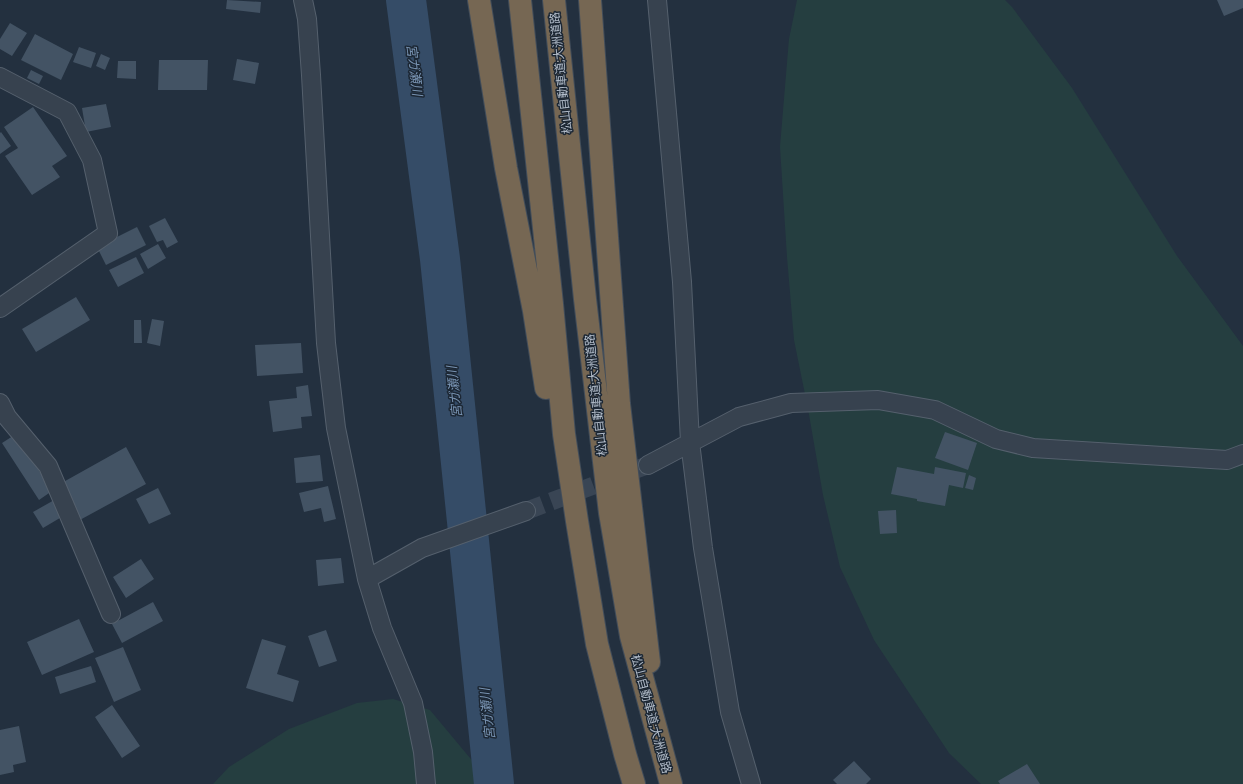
<svg xmlns="http://www.w3.org/2000/svg" width="1243" height="784" font-family="Roboto,'Noto Sans JP',sans-serif">
	<rect width="100%" height="100%" fill="#23303f"/>
	<path fill="#253e40" d="M797,0h208l7,7 60,81 105,168 66,90v438h-262l-32,-31 -75,-113 -34,-73 -17,-72 -15,-86 -14,-69 -7,-83 -7,-110 9,-108z
		M393,699l37,11 50,60 6,14h-273l16,-17 60,-38 68,-26z"/>
	<g fill="none" stroke-linecap="round" stroke-linejoin="round">
		<path stroke="#354c67" stroke-width="40" d="M406,0l34,259 54,525"/>
	</g>
	<path fill="#435364" d="M227,0l34,2 -1,11 -34,-4z
		M1217,0h26v8l-19,8z
		M10,23l17,10 -15,23 -12,-7v-10z
		M35,34l38,20 -12,26 -40,-20z
		M79,47l17,6 -5,15 -18,-6z
		M101,54l9,4 -5,12 -9,-4z
		M237,59l22,4 -4,21 -22,-4z
		M159,60h49l-1,30h-49z
		M118,61h18v18l-19,-1z
		M31,70l12,6 -4,8 -12,-6z
		M106,104l5,23 -25,5 -4,-24z
		M33,107l34,49 -15,10 8,11 -28,18 -27,-39 13,-8 -14,-21z
		M1,132l10,14 -11,8v-21z
		M165,218l13,24 -11,6 -4,-8 -6,2 -8,-16z
		M137,227l9,18 -40,20 -9,-18z
		M158,244l8,14 -18,11 -8,-15z
		M136,257l8,16 -26,14 -9,-17z
		M76,297l14,23 -54,32 -14,-23z
		M152,319l12,2 -4,25 -13,-3z
		M134,320h7l1,23h-8z
		M301,343l2,30 -46,3 -2,-31z
		M308,385l4,31 -11,1 1,11 -29,4 -4,-31 28,-3 -1,-11z
		M945,432l32,11 -9,27 -33,-12z
		M16,434l36,57 -13,9 -37,-57z
		M126,447l20,37 -68,37 -20,-36z
		M320,455l3,26 -27,2 -2,-25z
		M897,467l37,7 1,-7 31,6 -3,15 -14,-3 -4,21 -28,-5v-2l-26,-5z
		M969,475l7,3 -3,12 -8,-2z
		M328,486l8,33 -12,3 -3,-14 -17,4 -5,-19z
		M158,488l13,26 -22,10 -13,-25z
		M56,499l9,16 -22,13 -10,-16z
		M896,510l1,23 -17,1 -2,-23z
		M341,558l3,25 -26,3 -2,-26z
		M141,559l13,20 -28,19 -13,-21z
		M153,602l10,19 -41,22 -10,-19z
		M79,619l15,33 -52,23 -15,-33z
		M326,630l11,31 -18,6 -11,-31z
		M262,639l24,7 -9,28 22,7 -6,21 -47,-14z
		M123,647l18,43 -27,12 -19,-44z
		M91,666l5,16 -36,12 -5,-17z
		M112,705l28,41 -18,12 -27,-41z
		M19,726l7,36 -13,3 1,7 -14,3v-45z
		M854,761l17,18 -5,5h-29l-4,-4z
		M1027,764l13,20h-40l-2,-3z"/>
	<g fill="none" stroke-linecap="round" stroke-linejoin="round">
		<path stroke="#394554" stroke-width="18" stroke-dasharray="18 9" stroke-linecap="butt" d="M526,511l122,-46"/>
		<defs>
			<path id="minor" d="M303,0l4,19 4,56 15,268 10,85 31,151 15,49 31,75 10,49 3,32
				M657,0l25,282 8,160 13,106 27,164 21,72
				M0,77l67,35 25,48 16,73 -108,75
				M0,403l7,14 41,49 63,148
				M648,465l91,-48 52,-14 87,-3 57,10 61,29 37,9 194,12 16,-6
				M367,579l55,-31 104,-37"/>
			<path id="motorway" d="M479,0l27,168 28,143 12,77
				M520,0l32,304 12,130 13,87 20,123 28,110 9,30
				M554,0l31,299 25,214 21,123 40,148
				M590,0l29,404 30,258"/>
		</defs>
		<use href="#minor" stroke="#55606d" stroke-width="20"/>
		<use href="#motorway" stroke="#424d5a" stroke-width="24"/>
		<use href="#minor" stroke="#37424f" stroke-width="18"/>
		<use href="#motorway" stroke="#766753" stroke-width="22"/>
	</g>
	<g text-anchor="middle" stroke-width="3" stroke-linejoin="round" paint-order="stroke">
		<g font-size="12" fill="#b3bdca" stroke="#1c2734">
			<text transform="translate(561 73) rotate(-96)" y="4">松山自動車道;大洲道路</text>
			<text transform="translate(596 395) rotate(-96)" y="4">松山自動車道;大洲道路</text>
			<text transform="translate(651 714) rotate(75)" y="4">松山自動車道;大洲道路</text>
		</g>
		<g font-size="13" font-style="italic" fill="#7994b3" stroke="#1c2734">
			<text transform="translate(415 70) rotate(83)" y="5">宮ガ瀬川</text>
			<text transform="translate(454 392) rotate(-96)" y="5">宮ガ瀬川</text>
			<text transform="translate(487 714) rotate(-96)" y="5">宮ガ瀬川</text>
		</g>
	</g>
</svg>
